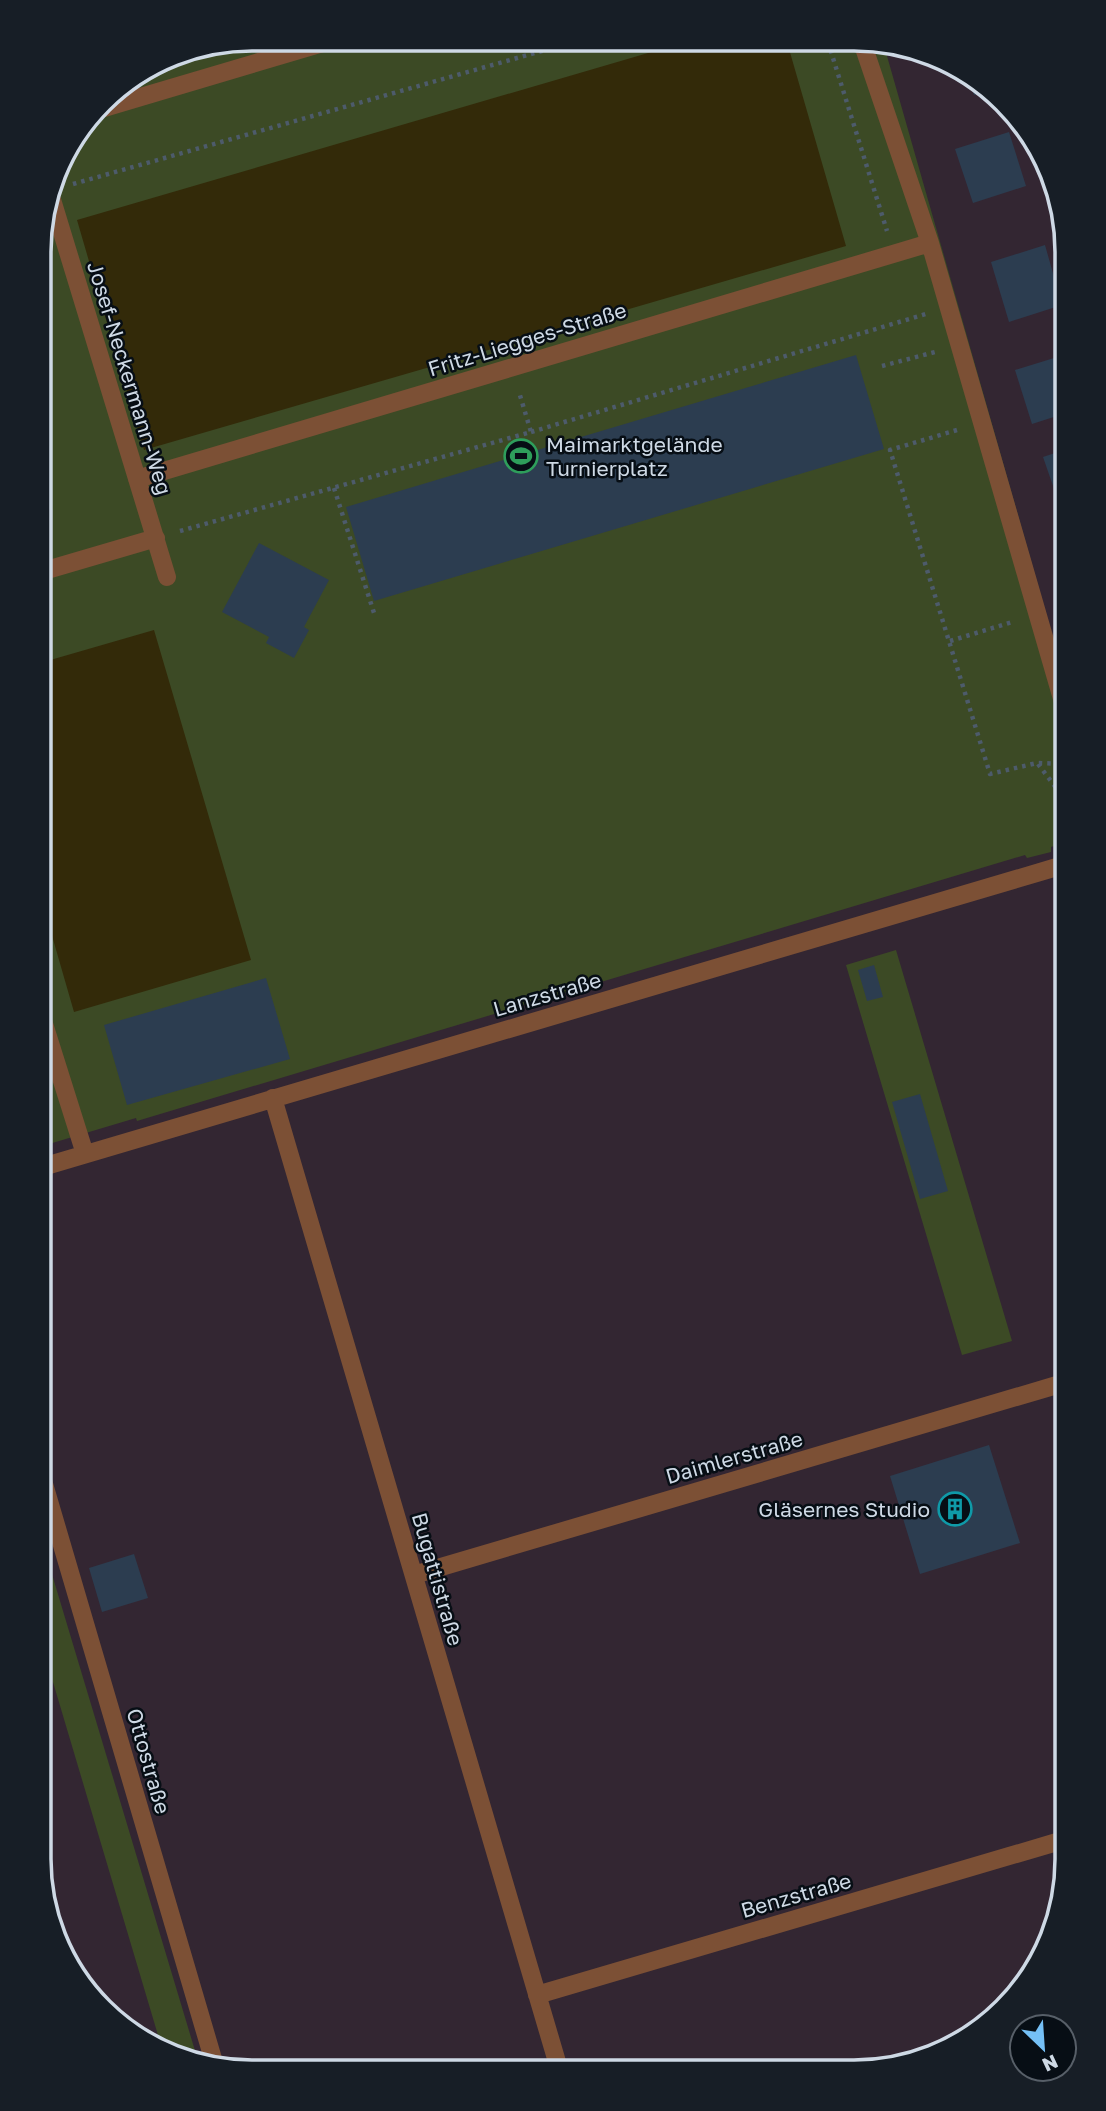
<svg xmlns="http://www.w3.org/2000/svg" width="1106" height="2111" font-family="'Golos Text',sans-serif">
<style>
.commercial{fill:#332632}
.green{fill:#3c4a25}
.sand{fill:#332a09}
.building{fill:#2c3d50}
.lines{fill:none;stroke-linecap:round;stroke-linejoin:round}
.path{stroke:#4d5b6b;stroke-width:4.5;stroke-dasharray:3.5 5;stroke-linecap:butt}
.lane{stroke:#7c5035;stroke-width:18}
.labels{text-anchor:middle;dominant-baseline:central;stroke-width:5;stroke-linejoin:round;paint-order:stroke}
.street-label{font-size:21px;fill:#ced9e5;stroke:#070e15}
.poi-label{font-size:21px;fill:#ced9e5;stroke:#070e15;text-anchor:start}
.rim{fill:none;stroke:#ced9e5;stroke-width:3.5}
</style>
<rect width="100%" height="100%" fill="#152536"/>
<path class="commercial" d="M252,39L896,43L995,91L1056,184L1067,252V1874L1051,1941L1023,1989L973,2036L922,2061L854,2072L223,2071L170,2056L111,2020L50,1927L39,1859L40,224L61,157L111,92L170,55Z"/>
<path class="green" d="M252,39L883,42L1067,687V842L1051,847V852L1027,858L1025,855L137,1121L136,1118L39,1147L40,224L61,157L111,92L170,55Z
M896,950L1012,1341L962,1355L846,965Z
M39,1531L199,2064L163,2052L39,1635Z"/>
<path class="sand" d="M689,41L787,42L846,246L144,450L77,220Z
M154,630L251,960L74,1012L40,894V663Z"/>
<path class="building" d="M969,79L992,90L974,95Z
M1009,132L1026,186L973,203L955,149Z
M1045,245L1062,305L1009,322L991,262Z
M1067,354V425L1063,426L1060,415L1032,424L1015,370Z
M856,355L884,449L374,601L346,507Z
M1067,449V507L1061,509L1043,457Z
M259,543L329,580L304,627L309,630L294,658L266,643L269,637L222,612Z
M874,965L883,997L867,1001L858,970Z
M266,978L290,1059L127,1105L104,1025Z
M920,1094L948,1191L920,1199L892,1102Z
M989,1445L1020,1543L920,1574L890,1476Z
M134,1554L148,1598L102,1612L89,1568Z"/>
<g class="lines">
<path class="path" d="M828,42L887,231
M73,184L577,41
M882,366L935,352
M957,430L890,450L990,774L1037,763L1067,764
M531,432L926,314
M334,488L374,613
M180,531L531,432L519,392
M950,641L1012,622
M1038,764L1067,802"/>
<path class="lane" d="M862,42L930,243L1067,716
M97,110L336,39
M50,193L167,577
M137,479L930,243
M40,572L156,538
M39,1008L85,1154
M273,1098L560,2072
M39,1168L1067,864
M39,1467L216,2069
M414,1575L1067,1382
M537,1995L1067,1839"/>
</g>
<defs>
<symbol id="stadium-ring" viewBox="-11 -11 22 22"><circle r="9.5" fill="#070e15" stroke="#2e9e5b" stroke-width="1.5"/><path d="M0-5a6.5 5 0 1 0 0 10a6.5 5 0 1 0 0-10ZM-3.5-1.8h7v3.6h-7Z" fill="#2e9e5b"/></symbol>
<symbol id="building-ring" viewBox="-11 -11 22 22"><circle r="9.5" fill="#070e15" stroke="#0f9aa8" stroke-width="1.5"/><path d="M-4-6H4V6H1V3H-1V6H-4ZM-2.5-4.3h1.7v1.8h-1.7ZM.8-4.3h1.7v1.8H.8ZM-2.5-1h1.7V.8h-1.7ZM.8-1h1.7V.8H.8Z" fill="#0f9aa8"/></symbol>
</defs>
<g fill-rule="evenodd">
<use href="#stadium-ring" x="502" y="437" width="38" height="38"/>
<use href="#building-ring" x="936" y="1490" width="38" height="38"/>
</g>
<g class="labels">
<g class="street-label">
<text transform="translate(527 339) rotate(-17)">Fritz-Liegges-Straße</text>
<text transform="translate(130 378) rotate(73)">Josef-Neckermann-Weg</text>
<text transform="translate(547 994) rotate(-16)">Lanzstraße</text>
<text transform="translate(734 1457) rotate(-16)">Daimlerstraße</text>
<text transform="translate(438 1579) rotate(74)">Bugattistraße</text>
<text transform="translate(149 1761) rotate(74)">Ottostraße</text>
<text transform="translate(796 1895) rotate(-16)">Benzstraße</text>
</g>
<g class="poi-label">
<text x="546" y="444">Maimarktgelände<tspan x="546" dy="24">Turnierplatz</tspan></text>
<text x="930" y="1509" text-anchor="end">Gläsernes Studio</text>
</g>
</g>
<path d="M0 0H1106V2111H0ZM252 51H854A201 201 0 0 1 1055 252V1859A201 201 0 0 1 854 2060H252A201 201 0 0 1 51 1859V252A201 201 0 0 1 252 51Z" fill="#171e26" fill-rule="evenodd"/>
<path class="rim" d="M252 51H854A201 201 0 0 1 1055 252V1859A201 201 0 0 1 854 2060H252A201 201 0 0 1 51 1859V252A201 201 0 0 1 252 51Z"/>
<g transform="translate(1043 2048) rotate(155)"><circle r="33" fill="#070e15" stroke="#575f68" stroke-width="2"/>
<path d="M0-5L12 26L0 18L-12 26Z" fill="#75c0f6"/>
<text y="-10" font-size="19" font-weight="bold" text-anchor="middle" fill="#ced9e5">N</text>
</g>
</svg>
